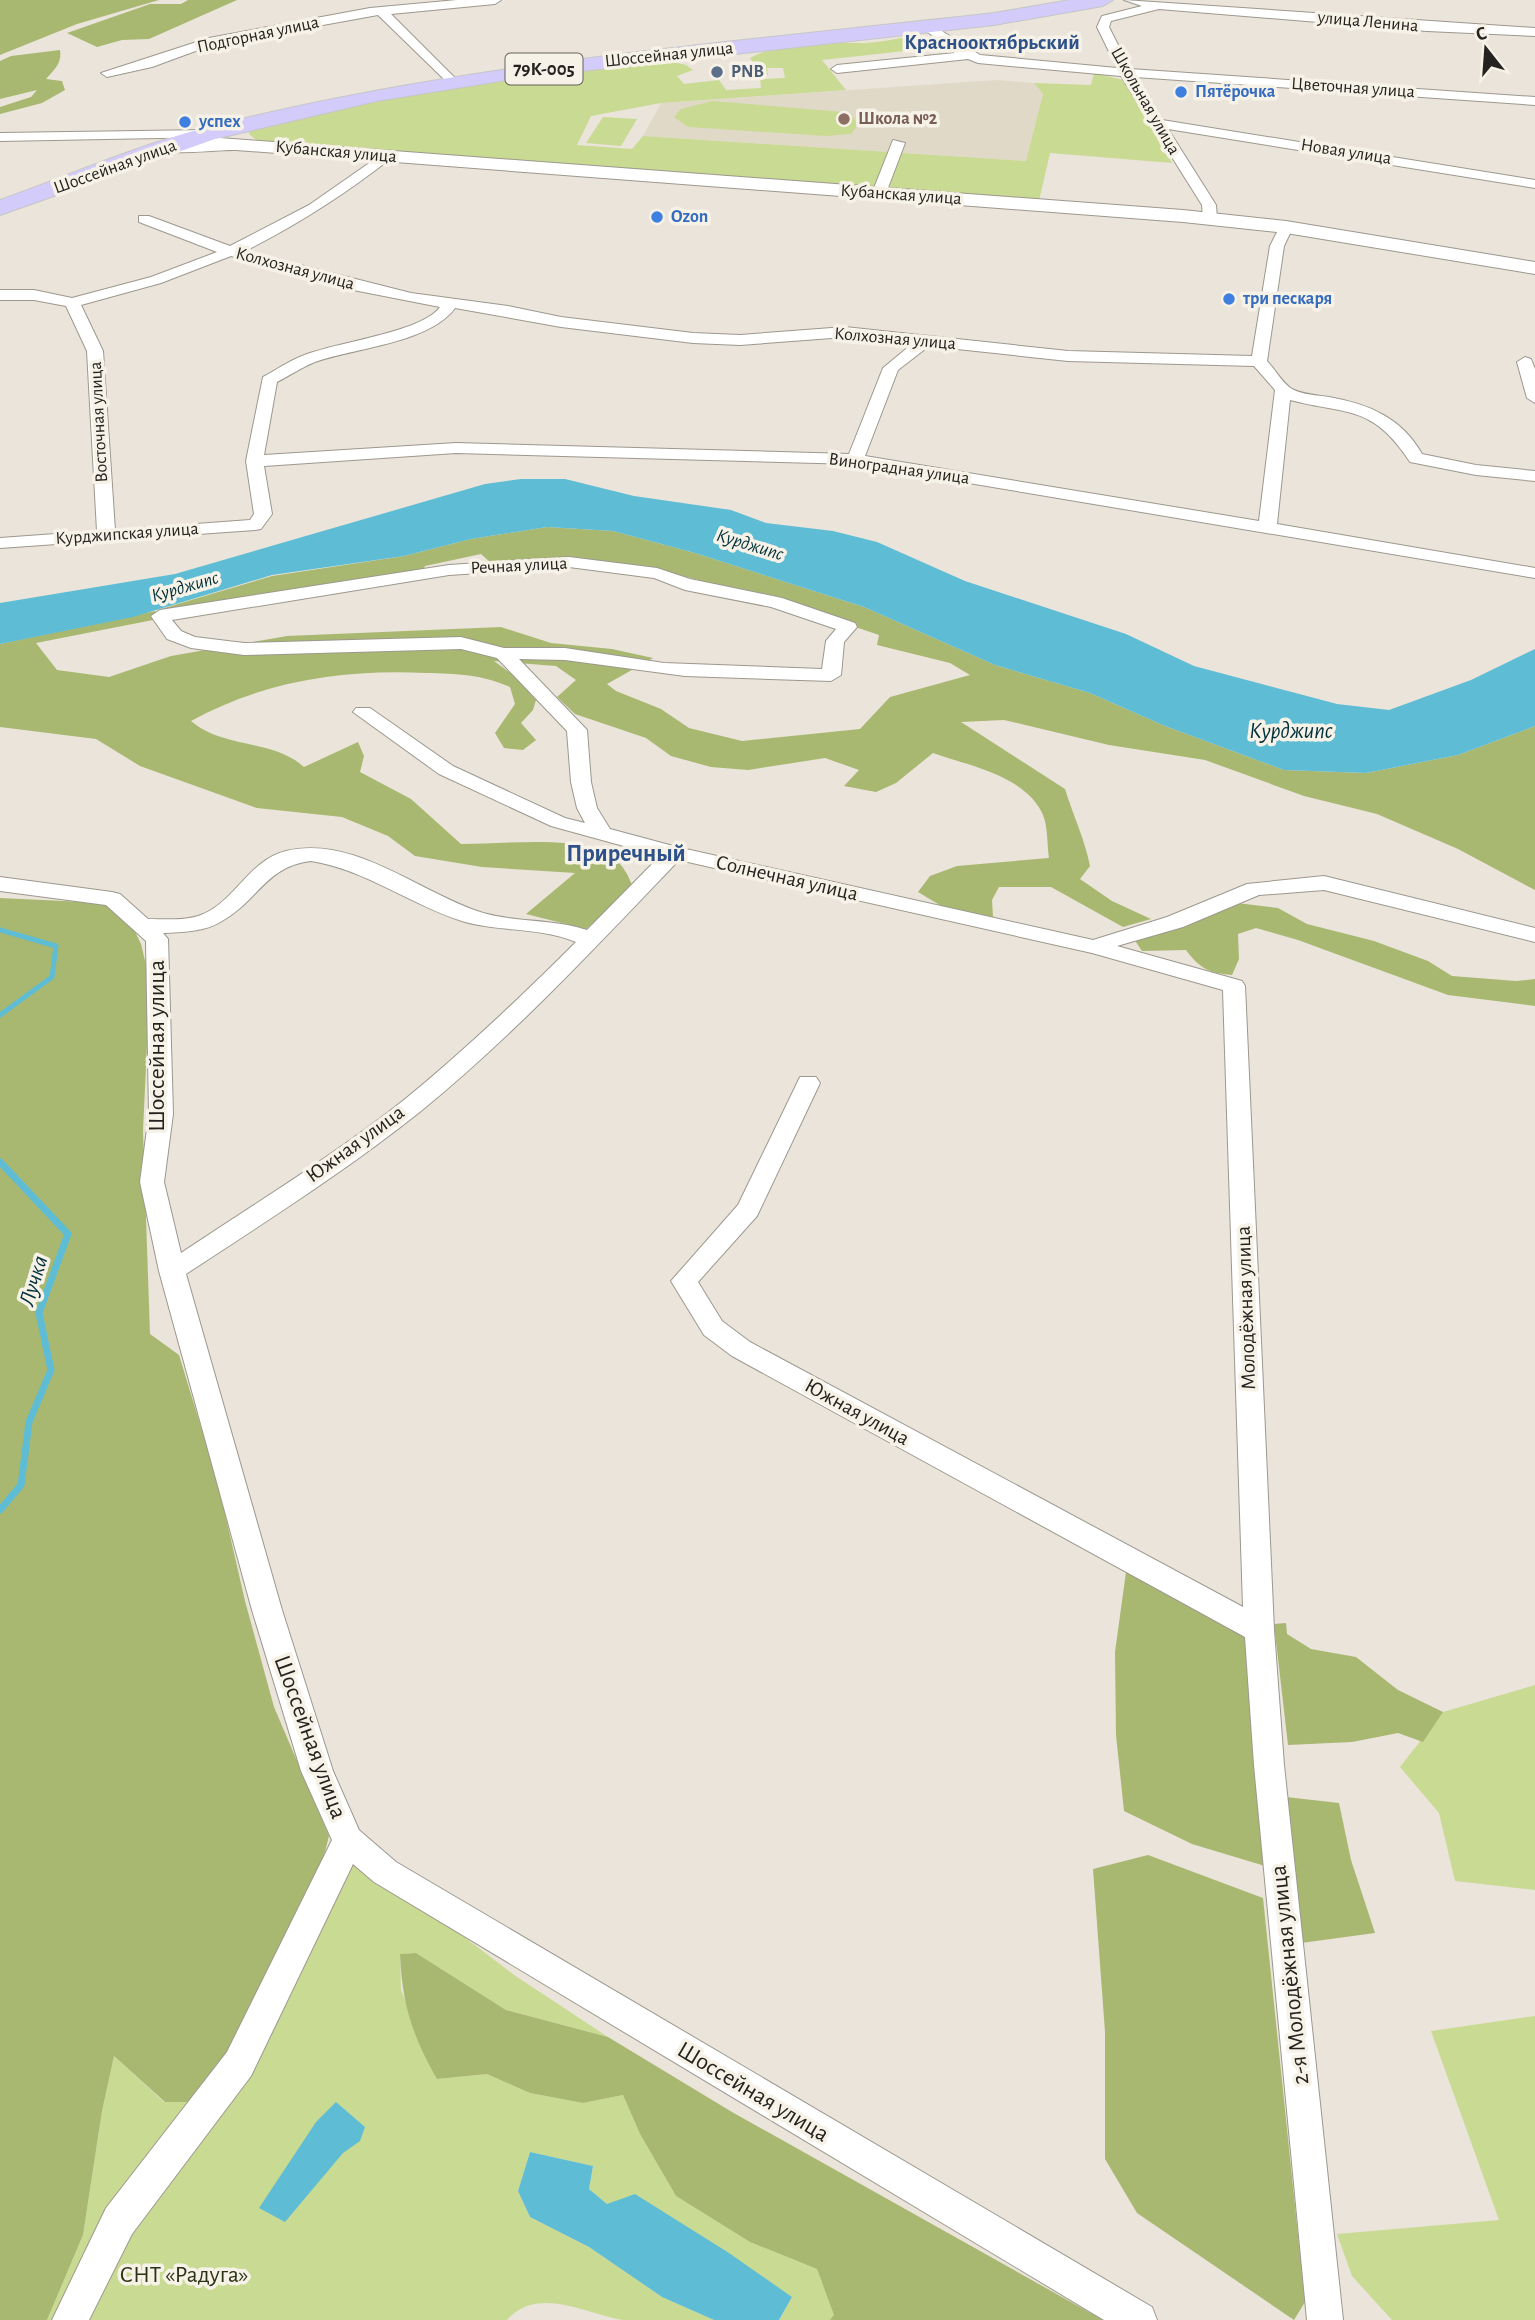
<svg xmlns="http://www.w3.org/2000/svg" width="1535" height="2320" font-family="'Alegreya Sans',sans-serif">
<style>
.built{fill:#e1d9c8}
.green{fill:#c9da92}
.forest{fill:#a8b871}
.water{fill:#5ebdd5}
.lines{fill:none;stroke-linecap:round;stroke-linejoin:round}
.stream-far1{stroke:#5ebdd5;stroke-width:5}
.stream{stroke:#5ebdd5;stroke-width:7}
.minor-casing{stroke:#9d988e;stroke-width:2}
.secondary-casing{stroke:#9d988e;stroke-width:2}
.primary-casing{stroke:#c6c6c5;stroke-width:2}
.minor{fill:#fff;fill-rule:evenodd}
.secondary{fill:#fff;fill-rule:evenodd}
.primary{fill:#d3cbf9;fill-rule:evenodd}
.service-dot{fill:#5c6f8a;stroke:#f7f2e7;stroke-width:2.5}
.shop-dot{fill:#3f7fe0;stroke:#f7f2e7;stroke-width:2.5}
.education-dot{fill:#8d6e63;stroke:#f7f2e7;stroke-width:2.5}
.labels{text-anchor:middle;dominant-baseline:central;stroke-width:7;stroke-linejoin:round;paint-order:stroke}
.far-street-label{font-size:18px;fill:#25231f;stroke:#f7f2e7}
.far-service-label{font-size:18px;font-weight:bold;fill:#4e5e75;stroke:#f7f2e7;text-anchor:start}
.far-shop-label{font-size:18px;font-weight:bold;fill:#366cbe;stroke:#f7f2e7;text-anchor:start}
.far-education-label{font-size:18px;font-weight:bold;fill:#785e54;stroke:#f7f2e7;text-anchor:start}
.shield{fill:#f7f2e7;stroke:#64615b;stroke-width:2}
.shield-label{font-size:19px;font-weight:bold;fill:#25231f}
.far-water-label{font-size:19px;font-style:italic;fill:#00303a;stroke:#f7f2e7}
.far-quarter-label{font-size:21px;font-weight:bold;fill:#2d5188;stroke:#f7f2e7}
.street-label{font-size:21px;fill:#25231f;stroke:#f7f2e7}
.water-label{font-size:23px;font-style:italic;fill:#00303a;stroke:#f7f2e7}
.quarter-label{font-size:24px;font-weight:bold;fill:#2d5188;stroke:#f7f2e7}
.near-street-label{font-size:24px;fill:#25231f;stroke:#f7f2e7}
.near-park-label{font-size:24px;fill:#2c3314;stroke:#f7f2e7}
</style>
<rect width="100%" height="100%" fill="#eae4da"/>
<path class="built" d="M997,80L1034,83L1043,94L1026,161L643,136L661,103Z"/>
<path class="green" d="M912,37L931,39L942,47L822,60L846,90L661,103L591,116L577,145L632,149L643,136L1026,161L1043,94L1034,83L1091,85L1094,73L1127,81L1172,163L1050,153L1039,201L260,143L249,134L250,131C383,88 525,76 664,60L686,65L693,70L677,76L684,84L719,80L726,90L761,88L760,79L785,78L783,68H767L768,75H760L750,58C787,39 823,43 863,43C880,43 896,38 912,37Z
M712,101L843,112L853,117L858,125L851,134L826,136L688,127L674,117L681,109Z
M603,117L637,119L621,146L586,143Z
M1535,1685V1890L1455,1881L1439,1813L1400,1767L1443,1712Z
M357,1856L517,1977L608,2037L506,2010L416,1953L400,1954L401,1990L437,2079L487,2074L530,2093L583,2103L623,2095L640,2134L676,2196L750,2242L817,2269L835,2316L830,2320H779L792,2297L607,2204L589,2189L593,2166L530,2152L518,2191L530,2217L589,2247L662,2297L714,2320C685,2320 652,2320 623,2320C586,2314 537,2285 507,2320H81Z
M1535,2016V2320H1392L1352,2276L1337,2234L1499,2220L1431,2031Z
M114,2056L164,2102H193L54,2320H47L83,2235L102,2111Z"/>
<path class="forest" d="M0,0H159L77,24L0,55Z
M188,0H237L149,39L122,40L97,47L67,33L150,4H181Z
M60,50C62,63 55,69 46,79L62,81L65,90L42,103L0,114V107L31,97L37,90L0,99V61L11,56Z
M547,527L613,531L695,553L864,607L995,665L1090,693L1165,726L1284,770L1366,773L1458,755L1535,726V890L1458,849L1377,814L1304,796L1205,760L1109,745L1004,720L961,722L1065,789C1073,815 1085,840 1090,866L1080,879L1112,901L1151,919L1123,927L1051,887H999L992,900L993,917L943,907L918,892L930,876L957,866L1049,858C1047,845 1048,827 1043,815C1026,776 970,766 933,753L896,783L876,792L844,786L859,770L825,758L748,770L711,767L671,756L646,738L575,714L557,697L576,680L556,666L494,661L513,675L536,700L533,710L521,723L536,740L523,750L504,748L495,733L515,704L510,687C480,674 458,674 426,673C344,669 263,681 191,721C224,749 273,739 304,767L358,742L364,756L360,772L411,799L461,844C502,844 559,837 598,849C616,854 628,872 633,888L586,929L526,914L575,873L482,867L415,856L388,836L342,817L257,808L140,766L96,739L0,727V644L155,611L158,619L36,643L57,670L109,677L171,656L287,636L501,627L551,643L612,649L653,658L607,684L616,691L661,709L689,728L742,741L860,729L890,697L970,675L950,663L877,645L879,635L779,601L660,570L491,563L481,554L425,566L423,571L162,615L161,609L272,576L404,556L471,539Z
M0,898L106,903L127,915L141,944L150,981L143,1131L150,1334L179,1355L218,1483L245,1601L274,1707L329,1836L317,1883L266,1994L193,2102H165L114,2056L102,2111L83,2235L47,2320H0Z
M1237,903L1278,908L1307,924L1374,941L1428,961L1452,976L1516,981L1535,979V1006L1448,995L1298,940L1256,928L1238,934L1239,959L1232,975C1210,973 1200,969 1186,950L1142,951L1134,939Z
M1126,1572L1248,1635L1265,1866L1192,1844L1124,1811L1116,1735L1115,1652Z
M1286,1623L1287,1634L1311,1649L1356,1657L1398,1690L1443,1712L1423,1742L1398,1733L1352,1742L1288,1745L1274,1624Z
M1286,1797L1339,1803L1351,1860L1375,1933L1301,1943Z
M1148,1855L1263,1898L1305,2302L1294,2320L1137,2213L1105,2159V2032L1093,1869Z
M416,1953L506,2010L608,2037L732,2112L1103,2320H830L834,2315L817,2269L750,2242L676,2196L640,2134L623,2095L583,2103L530,2093L487,2074L437,2079C412,2035 402,2004 400,1954Z"/>
<path class="water" d="M521,479H565L634,496L731,510L766,523L833,531L877,542L965,581L1126,634L1194,666L1337,704L1389,710L1471,680L1535,649V726L1458,755L1366,773L1284,770L1165,726L1090,693L995,665L864,607L695,553L613,531L547,527L471,539L404,556L272,575L133,617L0,644V603L175,574L485,484Z
M336,2102L365,2127L360,2141L343,2153L285,2222L259,2208L316,2122Z
M530,2152L593,2166L589,2189L607,2204L635,2194L729,2253L792,2297L779,2320H714L662,2297L589,2247L530,2217L518,2191Z"/>
<g class="lines">
<path class="stream-far1" d="M0,930L56,946L52,977L0,1015"/>
<path class="stream" d="M0,1162L68,1234L39,1313L51,1370L29,1422L21,1485L0,1510"/>
<defs>
<path id="minor" d="M457,0H501L495,4L391,14L455,78L456,81L450,85L378,15L212,45L152,67L107,77L101,73L209,38L370,8Z
M1124,0L1535,28V36L1427,31L1159,9L1111,21L1109,27L1130,69L1535,97V105L1135,77L1162,120L1535,180V188L1168,129L1216,205L1217,219L1210,223L1203,219L1202,205L1121,76L978,63L968,59L837,73L831,69L837,65L955,53L925,30V24L929,23L980,55L1117,68L1097,27L1102,16L1142,6Z
M208,130L213,131V137L0,141V133Z
M893,140L905,143L886,193L874,196L872,193Z
M385,152L390,153V159C344,195 297,225 245,251L411,293L508,306L561,317L693,333L740,335L845,327L1068,351L1252,356L1270,246L1281,224H1291L1293,227L1284,246L1267,361C1275,369 1282,383 1292,389C1303,395 1317,395 1329,397C1369,404 1402,418 1422,454L1476,465L1535,471V481L1476,475L1410,462C1373,405 1349,415 1290,400L1277,524L1535,568V578L855,464L456,453L264,466L272,514L261,529L255,530L0,548V538L97,531L87,351L66,306L34,300H0V290H34L72,298L151,277L217,252L139,222V216H149L230,246L309,205ZM231,256L343,288L440,307C421,333 335,342 302,356C289,361 276,370 263,377L246,461L254,514L250,520L115,530L103,351L81,305L161,283ZM455,308L561,327L693,343L740,345L845,337L912,344L883,368L849,454L456,443L264,455L277,382C289,376 302,367 315,362C354,348 430,343 455,308ZM929,346L1068,361L1254,366L1275,390L1259,521L865,456L898,370Z
M1525,357L1531,359L1535,369V403L1527,398L1517,362Z
M569,557L657,568L690,579L782,598L855,623L857,627L844,642L841,675L831,681L685,676L565,660L519,659L587,730L591,782L597,808L610,829L677,847L1093,940L1167,917L1247,884L1324,876L1535,928V942L1324,890L1259,895L1183,927L1117,946L1242,981L1245,986L1274,1630L1284,1765L1343,2320H1307L1254,1765L1245,1637L732,1356L704,1335L671,1281L738,1205L800,1077H816L820,1083L757,1216L698,1282L722,1321L750,1342L1243,1607L1223,990L1092,953L679,860C596,947 514,1035 421,1111C346,1171 265,1222 186,1274L282,1610L333,1771L359,1830L396,1862L1152,2307L1157,2320H1104L374,1882L353,1864L251,2076L132,2234L89,2320H52L106,2208L227,2052L332,1840L301,1771L252,1610L159,1271L140,1182L149,1114L146,941L106,905L0,891V877L112,892L120,894L148,919C165,919 185,921 201,915C235,902 249,860 286,851C353,835 416,890 477,911C512,923 551,918 587,930L660,856L551,826L439,774L353,712L356,708H370L453,766L565,818L585,823L577,808L571,782L567,731L497,658L461,649L244,655L191,648L167,639L151,616L160,610L449,565ZM569,567L654,578L685,590L771,607L836,629L826,641L822,669L664,663L565,648H504L461,637L244,643L195,637L181,631L172,620L449,575ZM311,861C367,870 412,906 465,922C501,932 541,927 576,942C521,997 464,1051 404,1100C333,1156 256,1203 181,1253L164,1182L173,1114L168,939L163,933C183,932 205,932 222,921C258,901 266,866 311,861Z"/>
<path id="secondary" d="M207,137L1183,210L1286,221L1535,262V274L1286,233L1183,222L236,150C220,149 161,157 154,148L164,142Z"/>
<path id="primary" d="M1070,0H1113L1103,6L994,25L519,78L377,101L215,139L0,215V200C65,177 138,145 205,128C463,62 729,43 994,13Z"/>
</defs>
<use href="#minor" class="minor-casing"/>
<use href="#secondary" class="secondary-casing"/>
<use href="#primary" class="primary-casing"/>
<use href="#minor" class="minor"/>
<use href="#secondary" class="secondary"/>
<use href="#primary" class="primary"/>
</g>
<circle class="service-dot" cx="717" cy="72" r="7"/>
<g class="shop-dot">
<circle cx="1181" cy="92" r="7"/>
<circle cx="185" cy="122" r="7"/>
<circle cx="657" cy="217" r="7"/>
<circle cx="1229" cy="299" r="7"/>
</g>
<circle class="education-dot" cx="844" cy="119" r="7"/>
<g class="labels">
<g class="far-street-label">
<text transform="translate(1368 22) rotate(5)">улица Ленина</text>
<text transform="translate(258 35) rotate(-12)">Подгорная улица</text>
<text transform="translate(669 55) rotate(-6)">Шоссейная улица</text>
<text transform="translate(1353 88) rotate(4)">Цветочная улица</text>
<text transform="translate(1145 101) rotate(60)">Школьная улица</text>
<text transform="translate(336 152) rotate(5)">Кубанская улица</text>
<text transform="translate(1346 152) rotate(9)">Новая улица</text>
<text transform="translate(115 167) rotate(-20)">Шоссейная улица</text>
<text transform="translate(901 195) rotate(4)">Кубанская улица</text>
<text transform="translate(295 269) rotate(15)">Колхозная улица</text>
<text transform="translate(895 339) rotate(5)">Колхозная улица</text>
<text transform="translate(99 422) rotate(-93)">Восточная улица</text>
<text transform="translate(899 469) rotate(8)">Виноградная улица</text>
<text transform="translate(127 534) rotate(-4)">Курджипская улица</text>
<text transform="translate(519 566) rotate(-3)">Речная улица</text>
</g>
<g class="far-service-label">
<text x="731" y="72">PNB</text>
</g>
<g class="far-shop-label">
<text x="1195" y="92">Пятёрочка</text>
<text x="199" y="122">успех</text>
<text x="671" y="217">Ozon</text>
<text x="1243" y="299">три пескаря</text>
</g>
<g class="far-education-label">
<text x="858" y="119">Школа №2</text>
</g>
<rect class="shield" x="505.5" y="53.5" width="77" height="31" rx="5"/>
<g class="shield-label">
<text x="544" y="69">79К-005</text>
</g>
<g class="far-water-label">
<text transform="translate(750 545) rotate(17)">Курджипс</text>
<text transform="translate(185 587) rotate(-16)">Курджипс</text>
</g>
<g class="far-quarter-label">
<text x="992" y="42">Краснооктябрьский</text>
</g>
<g class="street-label">
<text transform="translate(787 878) rotate(13)">Солнечная улица</text>
<text transform="translate(355 1144) rotate(-36)">Южная улица</text>
<text transform="translate(1246 1308) rotate(-92)">Молодёжная улица</text>
<text transform="translate(857 1412) rotate(29)">Южная улица</text>
</g>
<g class="water-label">
<text x="1291" y="731">Курджипс</text>
<text transform="translate(34 1281) rotate(-73)">Лучка</text>
</g>
<g class="quarter-label">
<text x="626" y="854">Приречный</text>
</g>
<g class="near-street-label">
<text transform="translate(157 1046) rotate(-90)">Шоссейная улица</text>
<text transform="translate(310 1737) rotate(70)">Шоссейная улица</text>
<text transform="translate(1290 1975) rotate(-96)">2-я Молодёжная улица</text>
<text transform="translate(753 2092) rotate(31)">Шоссейная улица</text>
</g>
<g class="near-park-label">
<text x="184" y="2275">СНТ «Радуга»</text>
</g>
</g>
<g transform="translate(1486 49) rotate(343)" stroke="#f7f2e7" stroke-width="5" paint-order="stroke">
<path d="M0-5L12 26L0 18L-12 26Z" fill="#25231f"/>
<text y="-10" font-size="19" font-weight="bold" text-anchor="middle" fill="#25231f">С</text>
</g>
</svg>
